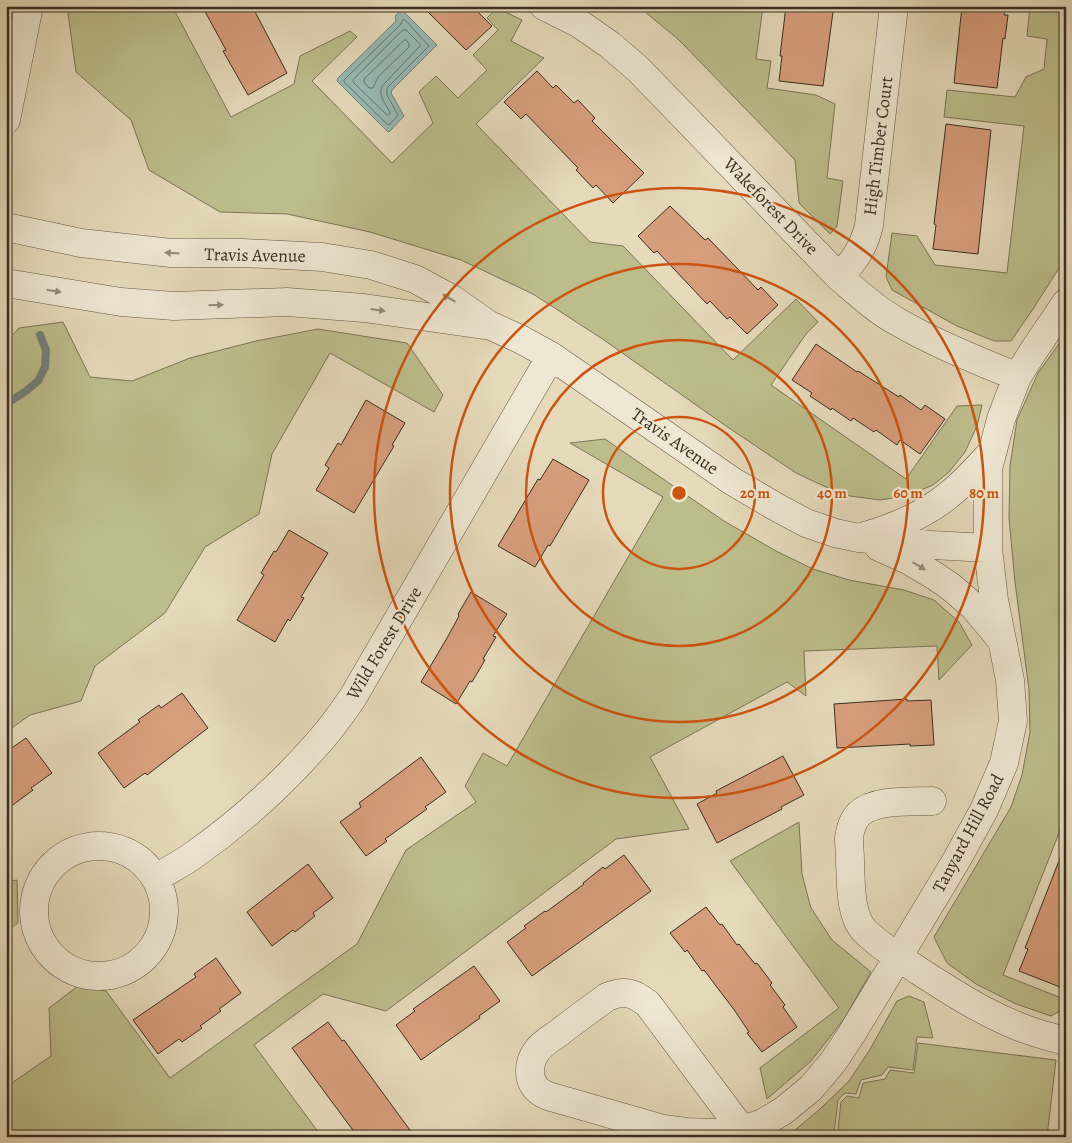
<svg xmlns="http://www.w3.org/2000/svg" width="1072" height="1143" font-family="Alegreya,serif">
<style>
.green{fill:#bcbd8b;stroke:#7b7656}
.water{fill:#96bab5;stroke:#71827a}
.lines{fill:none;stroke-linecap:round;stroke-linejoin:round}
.shore{stroke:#68746b;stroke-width:1}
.stream{stroke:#71827a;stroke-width:8}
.building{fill:#d79e7c;stroke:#3a2e21}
.minor-casing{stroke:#655947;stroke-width:29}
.minor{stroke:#eee7d2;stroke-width:28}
.oneway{fill:#948a7a}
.ring{fill:none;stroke:#ce530f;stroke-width:2.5}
.labels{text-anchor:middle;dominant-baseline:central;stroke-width:4.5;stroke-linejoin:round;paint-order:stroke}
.street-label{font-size:18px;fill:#3a2e21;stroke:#eee7d2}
.centre{fill:#ce530f;stroke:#eee7d2;stroke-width:2.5}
.ring-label{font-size:15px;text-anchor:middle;font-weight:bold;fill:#ce530f;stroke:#eee7d2;stroke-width:4.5;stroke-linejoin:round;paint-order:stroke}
</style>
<rect width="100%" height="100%" fill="#e5daba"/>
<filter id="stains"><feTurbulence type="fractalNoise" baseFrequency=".004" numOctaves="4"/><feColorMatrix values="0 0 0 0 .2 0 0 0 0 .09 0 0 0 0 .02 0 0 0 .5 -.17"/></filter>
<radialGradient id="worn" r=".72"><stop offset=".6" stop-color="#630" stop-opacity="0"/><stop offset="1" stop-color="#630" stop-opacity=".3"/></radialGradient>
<path class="green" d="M67,6H172L231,117L294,84L300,56L350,31L357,37L312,81L392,163L433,123L419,92L436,76L458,98L487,70L473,55L498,30L487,18L497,8L522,20L511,41L544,58L476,124L590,242L623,246L733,360L796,299L818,322L806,334L771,385L906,479L957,406L982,405L977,426L965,452L949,472L933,485L907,496L880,500L843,495L796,473L726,426L601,338L533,294L461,260L370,232L287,214L220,212L149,170L131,120L76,72Z
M638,6H763L756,59L771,61L767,88L816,95L835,104L827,178L843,181L837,226L830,234L799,203L795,160L679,40Z
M1030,6H1066V257L1033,309L1011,341H994L957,326L892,290L886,277L892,233L917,236L935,265L1007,273L1024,126L944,117L947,90L1015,97L1026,77L1044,69L1047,39L1027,36Z
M63,322L90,377L132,381L190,358L256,341L318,329L407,343L443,395L434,412L330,353L272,454L259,514L205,547L165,613L95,666L81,701L30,715L6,732V342L19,328Z
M1066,334V808L1059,833L1003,975L1064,999L1060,1011L1051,1016L1016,1004L976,984L947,963L934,937L1011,807L1022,775L1030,732L1029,690L1015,582L1009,518L1010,466L1017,420L1038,373Z
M605,439L724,521L776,551L813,569L849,580L904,590L934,600L959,622L972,645L939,680L937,646L804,651L806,696L787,682L650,757L689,829L616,839L386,1011L323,994L254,1045L322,1137H6V1087L51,1056L49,1008L78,986L106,991L170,1078L357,944L406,850L476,802L465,786L483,753L507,766L663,497L570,443Z
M799,822L802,874L811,908L832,940L871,972L844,1019L811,1061L767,1099L760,1068L839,1008L730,861Z
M17,880L18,923L6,931V882Z
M909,996L924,1002L933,1038L917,1037L913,1070L888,1067L882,1075L861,1080L856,1094L845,1093L838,1100L834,1133L826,1137H788V1136L820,1109L849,1081L869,1051L897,1001Z
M918,1043L1056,1060L1047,1137H837L841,1102L847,1096L859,1098L863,1083L885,1079L890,1070L914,1073Z
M1066,1100V1137H1060Z"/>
<path class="water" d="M402,10L437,45L392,90L391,93L404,116L390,131L388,132L337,81L338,78L396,21L395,16Z"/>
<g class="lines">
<path class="shore" d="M403,20H405L429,46L387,88V95L398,115L390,124L388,125L344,82V80L400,25Z
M403,30H406L420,44V46L382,86C378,96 385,103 390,112L389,115H387L353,82V80Z
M406,40L409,44V47L378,77L373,88H369L364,82V79L403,41Z"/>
<path class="stream" d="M6,404L26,391L38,381L45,367L46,350L40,335"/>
</g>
<path class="building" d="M202,6H252L287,73L248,95L223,51L226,50Z
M422,6H472L492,26L466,50Z
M786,6H830L829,11L833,12L823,86L779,81L782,56H780Z
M962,6H1005L1004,15H1008L1005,39L1003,38L997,88L954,83Z
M537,71L553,88L556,85L574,103L578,100L595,118L592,121L644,173L613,203L596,185L593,188L576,170L578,168L526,114L521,119L504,102Z
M946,124L991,130L978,254L933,249L936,225L934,224Z
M670,206L705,240L708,238L758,290L761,287L778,305L747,334L730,317L727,319L710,301L707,304L657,251L654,253L638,236Z
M816,344L857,372L858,371L899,397L900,395L921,410L925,405L945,419L920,454L900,440L897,445L876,430L874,432L853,418L851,421L832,408L831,410L810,396L812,393L792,380Z
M366,400L405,423L392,445L394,446L354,513L316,490L329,468L325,465L338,443L341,445Z
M553,459L589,480L550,546L548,545L535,567L498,546L538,479L540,480Z
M289,530L328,553L301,597L304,598L290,621L288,619L275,642L237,620L264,575L261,573L274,551L276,552Z
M471,592L507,614L493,636L496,637L483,659L485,660L472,682L470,681L456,704L421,682L447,638L459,616L458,614Z
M182,693L208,728L147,775L145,773L124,788L98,753L140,722L138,720L159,705L161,708Z
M907,699V701L931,700L934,745L910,746V744L837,748L834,704Z
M26,738L52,773L31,788L33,790L6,810V752Z
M783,756L804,795L781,807L782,809L717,843L697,804L717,793L716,791Z
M421,757L446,792L425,807L427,809L385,839L387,841L366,856L340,822L361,807L359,803Z
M1064,848H1066V973L1060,987L1019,971L1028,949L1025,948Z
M624,855L651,891L532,976L507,942L526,928L524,926L545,911L546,912L584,884L583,883L603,867L605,869Z
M308,864L333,898L313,913L315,916L295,932L293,930L272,946L247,912Z
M706,907L720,925L722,924L737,945L739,944L755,964L757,963L772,983L770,985L785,1005L783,1007L797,1027L762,1052L747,1033L749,1032L735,1011L704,970L702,971L687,950L685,952L670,933Z
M216,958L241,993L219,1009L221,1011L200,1026L202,1028L182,1042L179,1039L158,1054L133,1020L196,977L194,974Z
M474,966L500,1001L479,1016L480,1018L421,1060L396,1025L415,1011L413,1009Z
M328,1022L342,1041L344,1040L415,1137H358L292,1048Z"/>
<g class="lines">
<defs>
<path id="minor" d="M544,6L580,24L610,45L638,69L839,277C858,293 876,310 898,322C936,344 977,360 1017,377
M6,120L29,6
M6,227L81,243L171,253H243L322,257L371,265L415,279L452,299L489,325L520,339L551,356L732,481L778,508L806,523L835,533L859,538L932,545L988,548
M839,277C855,260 864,247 869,225L894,6
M6,283L121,302L174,306L287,302L364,308L484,325
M865,536C894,528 928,513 951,493C966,481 979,466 992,452
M879,547L908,560L935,576L951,587L974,607L999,637
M932,801C911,802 875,799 859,814C853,820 850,830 849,838C849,845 850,853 850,861C851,880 850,903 858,921C860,925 863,930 867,933C882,948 902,959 919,971C950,991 981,1011 1015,1025C1031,1032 1049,1037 1066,1041
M34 911a65 65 0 1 1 130 0a65 65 0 1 1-130 0Z
M156,878C169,870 183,863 195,854C239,823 283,783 318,743C331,729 342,713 353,697L551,356
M742,1130L648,1004C633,992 624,990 607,997C591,1009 575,1020 560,1032C552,1038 542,1043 536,1052C529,1062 527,1078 536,1088C539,1092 544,1094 548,1096L663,1129L687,1132L713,1133L742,1130L763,1123L783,1111L811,1088L833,1062L851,1035L956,861L984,810L1004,763L1013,721L1010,680L994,600L988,548V469L1001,419L1017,377L1034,350L1066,303"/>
</defs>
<use href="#minor" class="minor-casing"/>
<use href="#minor" class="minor"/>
</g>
<defs><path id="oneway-solid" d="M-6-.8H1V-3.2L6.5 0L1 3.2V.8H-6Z" transform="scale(1.25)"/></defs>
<g class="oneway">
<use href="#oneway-solid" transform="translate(172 253) rotate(-177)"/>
<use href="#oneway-solid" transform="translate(54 291) rotate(9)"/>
<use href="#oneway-solid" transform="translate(449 298) rotate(-149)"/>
<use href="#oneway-solid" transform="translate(216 305) rotate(-2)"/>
<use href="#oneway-solid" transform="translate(378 310) rotate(8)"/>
<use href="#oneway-solid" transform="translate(919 566) rotate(31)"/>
</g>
<g class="ring">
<circle cx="679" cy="493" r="76"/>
<circle cx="679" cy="493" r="153"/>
<circle cx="679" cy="493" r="229"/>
<circle cx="679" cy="493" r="305"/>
</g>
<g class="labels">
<g class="street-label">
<text transform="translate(878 146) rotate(-83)">High Timber Court</text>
<text transform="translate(771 206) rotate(46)">Wakeforest Drive</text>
<text transform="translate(255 255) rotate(1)">Travis Avenue</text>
<text transform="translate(675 441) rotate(35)">Travis Avenue</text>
<text transform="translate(384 643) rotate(-59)">Wild Forest Drive</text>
<text transform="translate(968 833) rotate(-62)">Tanyard Hill Road</text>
</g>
</g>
<circle cx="679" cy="493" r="8" class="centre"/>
<g class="ring-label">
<text x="755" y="498">20 m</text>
<text x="832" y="498">40 m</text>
<text x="908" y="498">60 m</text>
<text x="984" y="498">80 m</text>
</g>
<rect width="1072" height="1143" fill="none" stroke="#e5daba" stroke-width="25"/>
<rect x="8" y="8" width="1057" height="1128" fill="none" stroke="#3a2e21" stroke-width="2.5"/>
<rect x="12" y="12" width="1047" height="1118" fill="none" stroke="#3a2e21"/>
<rect width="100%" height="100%" filter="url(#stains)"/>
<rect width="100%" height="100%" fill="url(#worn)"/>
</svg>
